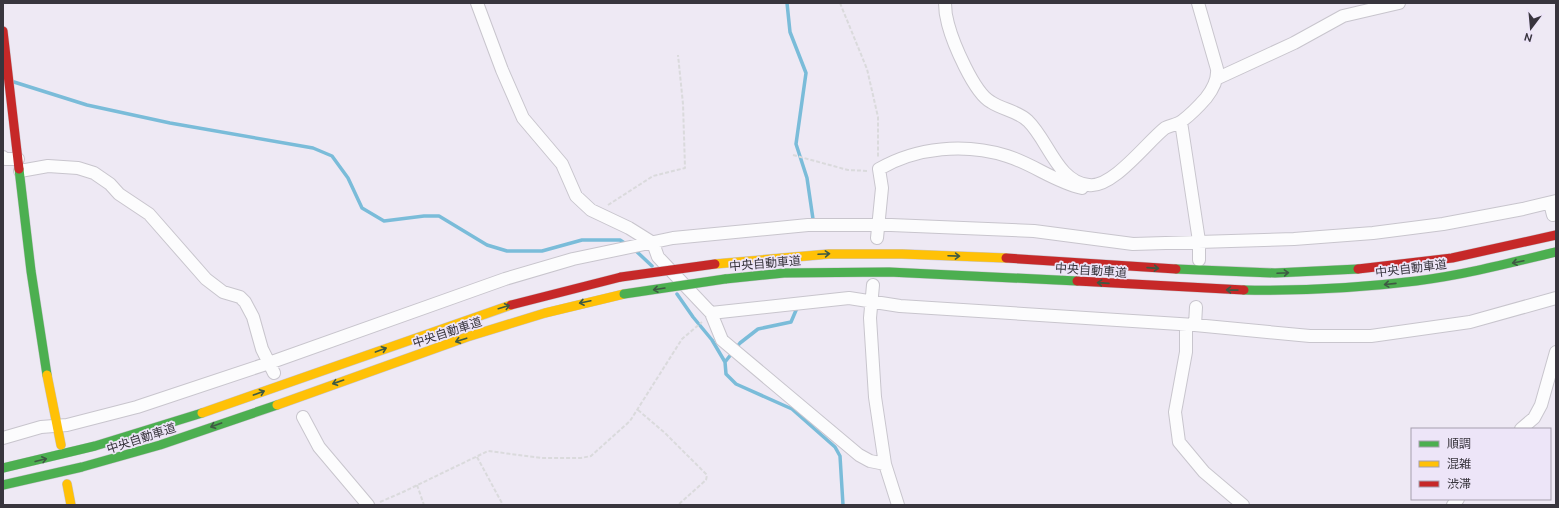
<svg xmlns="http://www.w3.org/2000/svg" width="1559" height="508" font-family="Ubuntu,'Noto Sans JP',sans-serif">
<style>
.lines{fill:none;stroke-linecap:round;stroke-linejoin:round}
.stream{stroke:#7abcd9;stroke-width:3.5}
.street-casing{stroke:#c8c5cd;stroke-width:14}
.fast-casing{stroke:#c8c5cd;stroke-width:10}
.slow-casing{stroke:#c8c5cd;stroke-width:10}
.jam-casing{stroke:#c8c5cd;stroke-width:10}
.path{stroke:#dadadc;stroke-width:2;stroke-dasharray:4 2;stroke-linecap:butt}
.street{stroke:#fcfcfd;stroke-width:12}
.fast{stroke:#4caf50;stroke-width:9}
.slow{stroke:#ffc107;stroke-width:9}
.jam{stroke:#c62828;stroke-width:9}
.fast-bridge-casing{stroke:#c9c7cd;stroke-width:10;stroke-linecap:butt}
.jam-bridge-casing{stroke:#c9c7cd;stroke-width:10;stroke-linecap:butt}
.fast-bridge{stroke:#4caf50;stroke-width:9}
.jam-bridge{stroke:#c62828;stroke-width:9}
.oneway{stroke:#3e5a43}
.labels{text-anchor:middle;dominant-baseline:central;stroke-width:3.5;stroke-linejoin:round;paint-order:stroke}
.street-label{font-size:12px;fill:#38353d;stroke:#ede5f8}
</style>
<rect width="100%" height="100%" fill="#eee9f4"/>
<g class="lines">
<path class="stream" d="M787,3L790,32L806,73L796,144L807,178L813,219
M14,82L87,105L170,123L313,148L332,156L348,178L362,208L384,221L424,216H439L487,245L507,251H542L582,240H620L626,244
M635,250L652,266
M677,294L693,317L712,340L725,362L726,374L736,384L792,409L835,447L840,456L843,505
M725,362L740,343L758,329L791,322L797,308"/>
<defs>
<path id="street" d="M477,3L502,70L523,118L562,164L576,196L591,210L629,228L653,243L658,257L711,313L722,340L859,455L870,461L885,464
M945,3C945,10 946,17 948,24C953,43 974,93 991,102C1003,110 1018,111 1028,121C1048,140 1058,183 1089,185C1113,188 1147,142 1165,128C1170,125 1177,125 1182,121C1190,115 1199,106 1206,98C1213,89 1218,80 1217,69L1198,3
M1218,78L1294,43L1343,16L1399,3
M1181,122L1199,241V260
M3,157L5,159H18
M20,171L48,166L78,168L94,173L110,184L119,194L149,214L206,279L223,292L240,297L245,302L253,317L262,349L274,373
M1550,203L1553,215
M877,238L882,188L879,169C917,147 965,143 1007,156C1033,164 1055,182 1082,188
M873,285L870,318L875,397L885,464L898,505
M711,313L849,298L900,306L1195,325L1310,336H1371L1470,322L1556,298
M1186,325V352L1175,412L1179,442L1204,472L1243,505
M1195,325L1196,307
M303,417L319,447L368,505
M1521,429L1534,418L1541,405L1556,352
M3,438L41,427L67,425L137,407L269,363L505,279L573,259L673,238L808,225H891L1034,231L1133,244L1294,239L1373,233L1443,224L1523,209L1556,201
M1453,505L1458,499"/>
<path id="fast" d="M19,169L31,271L47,375
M1176,269L1275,273L1358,269
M725,279L784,273L889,272L1077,281
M1244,290C1301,291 1359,288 1416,281C1464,275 1510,263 1556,252
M3,468L95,446L202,413
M3,485L82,467L160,445L277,405"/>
<path id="slow" d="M715,264L829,254H902L1006,258
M47,375L61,445
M277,405L467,337L545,313L624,294
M202,413L511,305
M67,484L71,505"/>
<path id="jam" d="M3,31L19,169
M1006,258L1176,269
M1358,269L1452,258L1556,235
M1077,281L1244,290
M511,305L621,277"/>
</defs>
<use href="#street" class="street-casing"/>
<use href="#fast" class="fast-casing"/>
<use href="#slow" class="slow-casing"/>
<use href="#jam" class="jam-casing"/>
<path class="path" d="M840,3L867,69L878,117V157
M793,155L848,170L869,171
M608,205L653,176L685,168L683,104L678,55
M638,410L665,433L707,475L706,480L678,505
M477,457L503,505
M417,485L424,505
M380,502L403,492L488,451L542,458H581L591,456L630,421L682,339L702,322"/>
<use href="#street" class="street"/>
<use href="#fast" class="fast"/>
<use href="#slow" class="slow"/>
<use href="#jam" class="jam"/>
<defs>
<path id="fast-bridge" d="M624,294L725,279"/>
<path id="jam-bridge" d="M621,277L715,264"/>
</defs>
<use href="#fast-bridge" class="fast-bridge-casing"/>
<use href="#jam-bridge" class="jam-bridge-casing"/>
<use href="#fast-bridge" class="fast-bridge"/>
<use href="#jam-bridge" class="jam-bridge"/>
</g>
<defs><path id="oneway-shaft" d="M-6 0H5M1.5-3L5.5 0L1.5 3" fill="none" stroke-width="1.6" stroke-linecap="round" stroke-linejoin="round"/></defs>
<g class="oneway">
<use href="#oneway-shaft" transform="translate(824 254) rotate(-3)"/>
<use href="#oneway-shaft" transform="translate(954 256) rotate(2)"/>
<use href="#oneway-shaft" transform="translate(1518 262) rotate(168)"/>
<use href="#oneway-shaft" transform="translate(1153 268) rotate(4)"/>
<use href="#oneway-shaft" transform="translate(1283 273) rotate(-3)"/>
<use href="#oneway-shaft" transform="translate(1103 283) rotate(-176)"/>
<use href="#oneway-shaft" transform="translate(1390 284) rotate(174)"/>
<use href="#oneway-shaft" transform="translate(659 289) rotate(171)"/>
<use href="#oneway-shaft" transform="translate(1232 290) rotate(-179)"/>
<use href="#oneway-shaft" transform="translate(585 302) rotate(168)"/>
<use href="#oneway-shaft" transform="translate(504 307) rotate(-17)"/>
<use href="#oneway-shaft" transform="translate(461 340) rotate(162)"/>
<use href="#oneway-shaft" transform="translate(381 350) rotate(-20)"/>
<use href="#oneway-shaft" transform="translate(338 382) rotate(161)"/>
<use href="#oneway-shaft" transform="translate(259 393) rotate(-20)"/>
<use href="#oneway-shaft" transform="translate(216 425) rotate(160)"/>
<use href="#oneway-shaft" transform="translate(41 460) rotate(-14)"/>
</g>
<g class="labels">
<g class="street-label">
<text transform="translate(765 263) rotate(-5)">中央自動車道</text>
<text transform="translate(1411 268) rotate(-7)">中央自動車道</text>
<text transform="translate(1091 270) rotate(4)">中央自動車道</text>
<text transform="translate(447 332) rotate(-18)">中央自動車道</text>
<text transform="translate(141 438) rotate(-18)">中央自動車道</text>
</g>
</g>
<rect width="1559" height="508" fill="none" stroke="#38353d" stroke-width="8"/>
<rect x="1411" y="428" width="140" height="72" fill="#ede5f8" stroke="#a59fad"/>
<rect x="1419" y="441" width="20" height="6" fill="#4caf50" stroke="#a59fad"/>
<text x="1447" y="448" font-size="12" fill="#38353d">順調</text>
<rect x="1419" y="461" width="20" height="6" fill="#ffc107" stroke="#a59fad"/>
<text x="1447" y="468" font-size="12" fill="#38353d">混雑</text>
<rect x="1419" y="481" width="20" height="6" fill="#c62828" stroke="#a59fad"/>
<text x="1447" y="488" font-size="12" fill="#38353d">渋滞</text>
<g transform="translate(1531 28) rotate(196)" stroke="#ede5f8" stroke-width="3" paint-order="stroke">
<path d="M0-3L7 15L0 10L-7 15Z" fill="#38353d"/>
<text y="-6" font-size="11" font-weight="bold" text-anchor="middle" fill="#38353d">N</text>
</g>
</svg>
